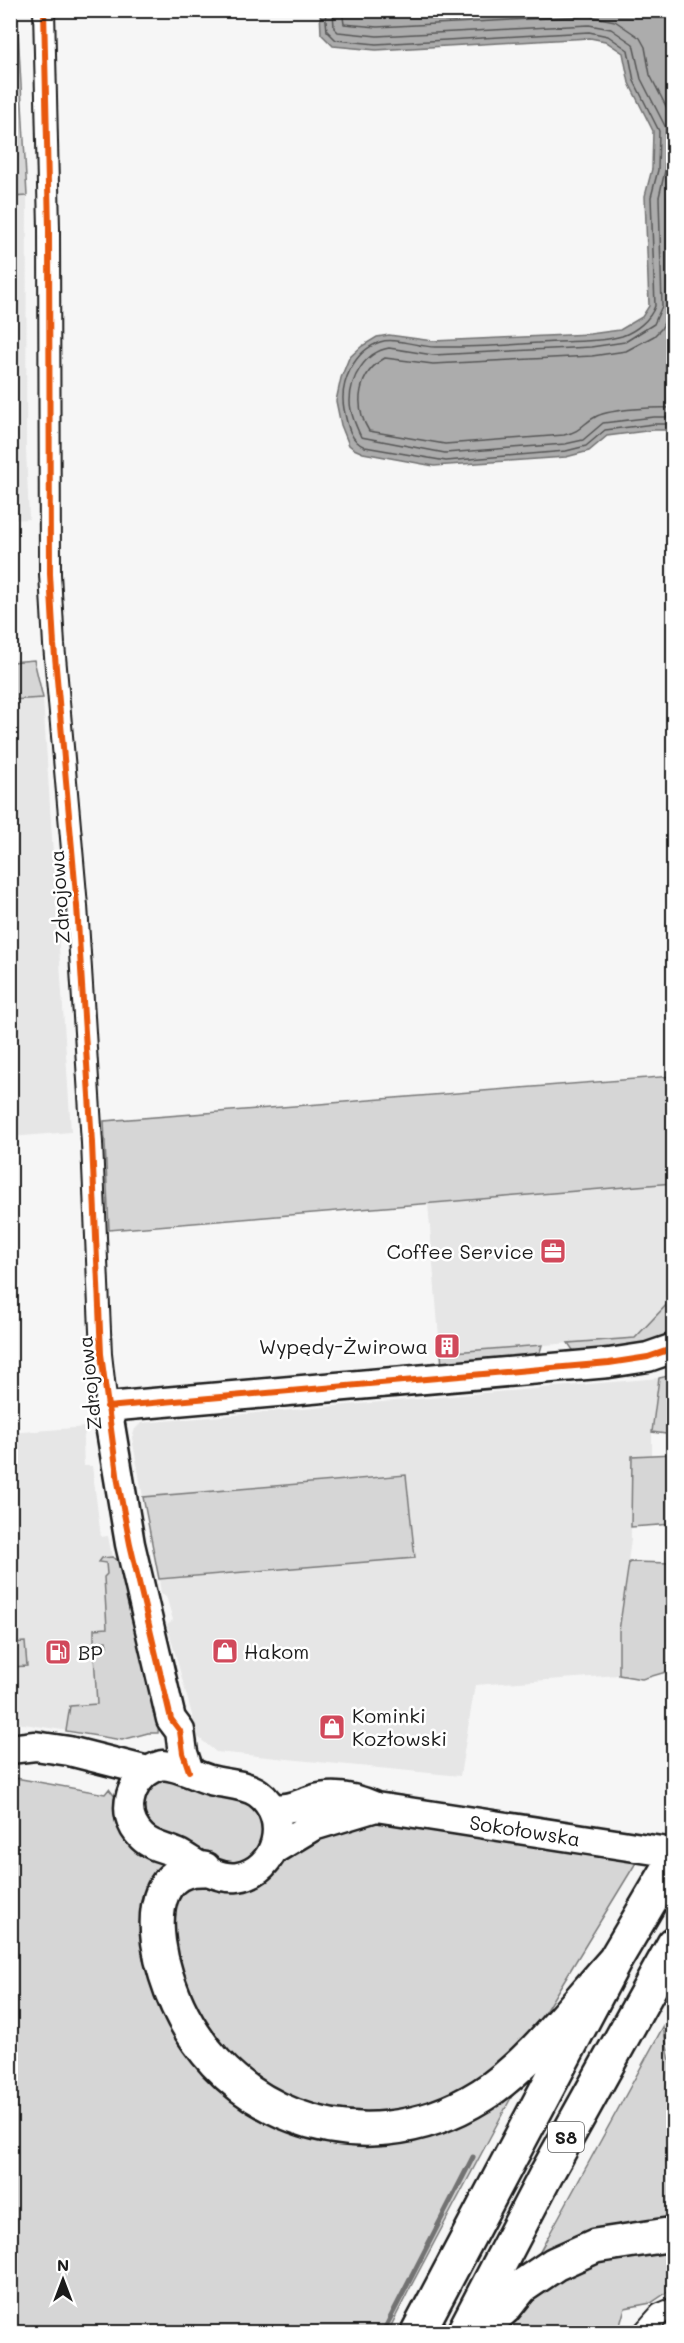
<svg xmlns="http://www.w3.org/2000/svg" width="684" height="2343" font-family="Mali,sans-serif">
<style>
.built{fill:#e6e6e6}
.green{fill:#d6d6d6;stroke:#797979;stroke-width:1.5}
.water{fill:#acacac;stroke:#727272;stroke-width:1.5}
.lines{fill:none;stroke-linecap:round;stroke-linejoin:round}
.shore{stroke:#565656;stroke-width:1.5}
.stream{stroke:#727272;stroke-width:5}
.street-casing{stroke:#1c1c1c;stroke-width:24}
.secondary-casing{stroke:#1c1c1c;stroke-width:33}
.highway-casing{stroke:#1c1c1c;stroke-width:38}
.street{stroke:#fff;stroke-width:20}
.secondary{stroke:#fff;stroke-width:28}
.highway{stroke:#fff;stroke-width:33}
.cycleway-casing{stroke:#fff;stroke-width:10}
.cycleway{stroke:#e8590c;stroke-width:6}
.labels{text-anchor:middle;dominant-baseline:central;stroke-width:5;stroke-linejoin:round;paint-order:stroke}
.shield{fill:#fff;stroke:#606060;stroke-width:1.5}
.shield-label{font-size:18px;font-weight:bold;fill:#1c1c1c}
.street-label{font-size:20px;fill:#1c1c1c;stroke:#fff}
.poi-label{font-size:20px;fill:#1c1c1c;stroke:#fff;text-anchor:start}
</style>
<rect width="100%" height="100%" fill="#f6f6f6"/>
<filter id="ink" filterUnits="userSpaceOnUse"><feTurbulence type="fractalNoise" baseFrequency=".0167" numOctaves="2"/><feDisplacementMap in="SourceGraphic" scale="12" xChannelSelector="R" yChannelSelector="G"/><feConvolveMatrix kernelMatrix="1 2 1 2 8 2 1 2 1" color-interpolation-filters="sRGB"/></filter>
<g filter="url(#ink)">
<path class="built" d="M27,196L26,449L29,519L11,520V197Z
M43,698L71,1132L11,1137V700Z
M673,1183V1298L635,1338L455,1352L452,1349L440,1350L428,1203Z
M659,1378L652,1432V1455L632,1456L631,1539L619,1631V1675L475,1685L460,1776L216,1752L198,1737L167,1624L173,1620L166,1596L161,1594L159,1579L415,1558L406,1475L143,1497L132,1438L135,1429L141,1423Z
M86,1427L83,1442L84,1466H92L101,1537L108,1536L117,1584L114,1738L11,1722L10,1433Z"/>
<path class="green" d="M17,11L27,196L11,197L10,11Z
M34,660L43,698L11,700V662Z
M673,1076V1183L109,1230L104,1121Z
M673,1298V1334C651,1350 603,1349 575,1353L568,1343L635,1338Z
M542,1345L540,1352L536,1353V1358L442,1367L441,1353Z
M673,1375V1435L652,1432L659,1378Z
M673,1454V1524L631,1527L632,1456Z
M406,1475L415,1558L159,1579L143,1497Z
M112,1557L123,1563L159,1719L158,1733H148L122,1740L66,1731L70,1706L97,1704L94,1655L99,1653V1647L107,1646L106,1641L94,1642V1629L107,1628L104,1577L107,1574L106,1563L99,1562L102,1558Z
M629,1562L673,1563V1670L642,1679L619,1675V1631Z
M25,1642L27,1666L11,1667V1643Z
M10,1777L105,1794L109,1789L164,1861L166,1866L146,1960L154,1990L165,2016L187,2052L208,2078L236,2101L269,2122L305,2135L507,2092L513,2094L411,2286L388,2332H11Z
M167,1780C186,1785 232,1793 247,1802C284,1825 254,1883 208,1855C200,1850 192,1845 184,1841C165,1832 133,1826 146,1796C150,1786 157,1782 167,1780Z
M376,1821L637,1861L540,2020L498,2070L418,2112L321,2114L243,2079L187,2008L169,1912L176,1896L188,1887L264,1880L290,1856L319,1836Z
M663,2027L673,2076V2217L590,2229L567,2239L538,2255Z
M673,2247V2288L651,2303L625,2308L618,2332H507L522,2312L544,2290L588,2262Z"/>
<path class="water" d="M320,11H673V430H654L607,436L589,451L566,457L434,466L363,453L354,449L349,445L341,425L336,401L341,378L349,358L362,346L377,337L389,335L433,341L590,334L620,330L642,317L649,306L645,196L652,169L653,131L629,83L623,53L605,41L590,38L376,50L333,46L321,34Z"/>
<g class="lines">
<path class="shore" d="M325,10L327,31L336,40L376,44L589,32L608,36L628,50L634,81L659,131L658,170L651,197L655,306C650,320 636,331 622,336C603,342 578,341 558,342C517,344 476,348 435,347C418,347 396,337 380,342C354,351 339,383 344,409C347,424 350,441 365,447L446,461L566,451L586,446L605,430L654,424H674
M333,10L334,28L338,32L377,36L589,25L611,29L633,44L641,79L666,128L665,171L659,197L662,306L654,324L625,342L591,347L433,355L389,348C365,352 350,378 350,401C350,413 356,426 361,437L445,453L565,444L583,440L603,423L654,417H674
M342,10L344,24L377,27L589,16L615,21L640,38L645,47L650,75L674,122
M674,175L668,198L671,309L661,329L654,336L626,351L592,356L433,364L385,358C358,373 353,405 369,431L445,444L564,435C583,431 582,423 597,416C612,409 656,407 674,408"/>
<path class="stream" d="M383,2332L473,2157"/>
<defs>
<path id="street" d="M44,10L49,229L50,574L54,645L77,906L92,1143L101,1354L107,1407
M644,2332L660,2314L674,2308"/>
<path id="secondary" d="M10,1749L35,1746L69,1751L148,1771
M162,1765C180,1766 193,1775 210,1780C225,1784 245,1784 258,1793C292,1818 277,1871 238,1877C216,1880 197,1864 179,1854C166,1848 152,1847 142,1837C117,1813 131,1773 162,1765Z
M189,1771L183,1753L180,1731L171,1719L130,1544L107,1407L609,1363L648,1357L674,1348
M272,1808C288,1810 297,1805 312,1800C334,1793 356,1798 376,1807L674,1853
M273,1850L313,1826L376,1807"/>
<path id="highway" d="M204,1869C145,1867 154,1938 166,1975C208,2113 359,2172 482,2095C529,2066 577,2002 615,1960
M418,2332L615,1960L674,1860
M464,2332L547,2173L674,1944
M477,2332L504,2308L521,2287L555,2264L595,2246L674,2234"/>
</defs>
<use href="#street" class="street-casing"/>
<use href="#secondary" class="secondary-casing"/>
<use href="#highway" class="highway-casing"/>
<use href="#street" class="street"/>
<use href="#secondary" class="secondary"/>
<use href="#highway" class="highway"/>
<defs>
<path id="cycleway" d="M44,10L49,229L50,574L54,645L77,906L92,1143L101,1354L118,1482L130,1544L171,1719L180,1731L183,1753L189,1771
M107,1407L609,1363L648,1357L674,1348"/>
</defs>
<use href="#cycleway" class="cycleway-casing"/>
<use href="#cycleway" class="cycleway"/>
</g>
</g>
<defs>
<symbol id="office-square" viewBox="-11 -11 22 22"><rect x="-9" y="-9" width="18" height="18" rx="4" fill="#d1495b" stroke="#fff"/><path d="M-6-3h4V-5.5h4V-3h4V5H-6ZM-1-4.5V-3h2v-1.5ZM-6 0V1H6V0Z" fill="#fff"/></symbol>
<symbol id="building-square" viewBox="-11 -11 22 22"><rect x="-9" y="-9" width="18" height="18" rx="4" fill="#d1495b" stroke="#fff"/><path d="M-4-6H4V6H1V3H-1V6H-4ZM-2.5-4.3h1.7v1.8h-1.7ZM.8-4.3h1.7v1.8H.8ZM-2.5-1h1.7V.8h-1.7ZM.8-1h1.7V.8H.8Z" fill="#fff"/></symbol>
<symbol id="shop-square" viewBox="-11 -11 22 22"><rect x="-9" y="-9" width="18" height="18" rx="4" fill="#d1495b" stroke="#fff"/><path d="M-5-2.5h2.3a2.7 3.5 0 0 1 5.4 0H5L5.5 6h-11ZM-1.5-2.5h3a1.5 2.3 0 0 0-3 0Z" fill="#fff"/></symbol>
<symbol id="fuel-square" viewBox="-11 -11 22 22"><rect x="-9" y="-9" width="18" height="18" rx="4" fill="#d1495b" stroke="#fff"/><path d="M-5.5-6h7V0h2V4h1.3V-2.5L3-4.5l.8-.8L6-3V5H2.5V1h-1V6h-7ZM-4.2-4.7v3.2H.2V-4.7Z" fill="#fff"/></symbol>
</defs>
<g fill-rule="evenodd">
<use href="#office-square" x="538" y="1236" width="30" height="30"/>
<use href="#building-square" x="432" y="1331" width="30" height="30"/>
<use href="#shop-square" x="210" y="1636" width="30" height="30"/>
<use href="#fuel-square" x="43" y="1637" width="30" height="30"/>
<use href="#shop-square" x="317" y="1712" width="30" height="30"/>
</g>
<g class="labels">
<rect class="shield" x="548" y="2122" width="36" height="30" rx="4.5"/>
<g class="shield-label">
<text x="566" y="2137">S8</text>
</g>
<g class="street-label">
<text transform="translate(59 897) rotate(-94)">Zdrojowa</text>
<text transform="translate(89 1383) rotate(-96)">Zdrojowa</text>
<text transform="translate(525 1830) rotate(9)">Sokołowska</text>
</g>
<g class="poi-label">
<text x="534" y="1251" text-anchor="end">Coffee Service</text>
<text x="428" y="1346" text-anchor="end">Wypędy-Żwirowa</text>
<text x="244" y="1651">Hakom</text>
<text x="78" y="1652">BP</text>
<text x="352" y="1715">Kominki<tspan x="352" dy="23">Kozłowski</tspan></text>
</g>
</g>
<rect width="684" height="2343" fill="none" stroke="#fff" stroke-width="36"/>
<rect x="18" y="18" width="648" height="2307" fill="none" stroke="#1c1c1c" stroke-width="2" filter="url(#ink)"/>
<g transform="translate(63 2280)" stroke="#ffffff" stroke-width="4.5" paint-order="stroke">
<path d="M0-4.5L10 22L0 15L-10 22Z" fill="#1c1c1c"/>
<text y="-9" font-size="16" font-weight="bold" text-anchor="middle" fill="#1c1c1c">N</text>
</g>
</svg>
